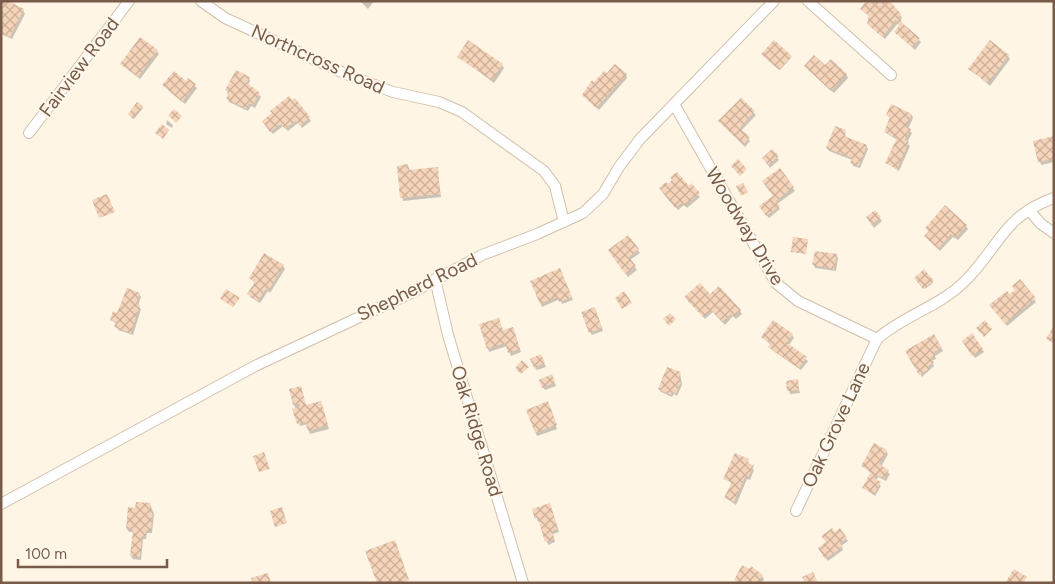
<svg xmlns="http://www.w3.org/2000/svg" width="1055" height="584" font-family="Figtree,sans-serif">
<style>
.shadow{fill:#0003}
.building{fill:url(#building-cross-hatch)}
.lines{fill:none;stroke-linecap:round;stroke-linejoin:round}
.minor-casing{stroke:#d2bfac;stroke-width:12}
.minor{stroke:#fff;stroke-width:10}
.labels{text-anchor:middle;dominant-baseline:central;stroke-width:4;stroke-linejoin:round;paint-order:stroke}
.street-label{font-size:19px;fill:#785b48;stroke:#fff8eb}
</style>
<defs>
<pattern id="building-cross-hatch" width="8" height="8" patternUnits="userSpaceOnUse" patternTransform="scale(1.25)"><rect width="8" height="8" fill="#f5d4ba"/><path d="M0 0l8 8M0 8l8-8" fill="none" stroke="#cbaf99"/></pattern>
</defs>
<rect width="100%" height="100%" fill="#fef5e4"/>
<path class="shadow" d="M360,1H374L368,9Z
M888,1L898,11L902,18L900,20L902,25L921,42L915,50L896,32L901,26L899,22L885,39L869,24L870,17L862,9Z
M1,3L23,10L25,14L12,39L1,34Z
M157,51L159,54L140,79L122,64Z
M764,55L791,57V58L780,70Z
M1008,56L1010,59L990,86L970,69Z
M459,57L502,65L504,68L494,83Z
M805,66L825,67L846,74L848,78L834,93Z
M607,75H626L627,78L599,110L583,95Z
M249,78L250,81L248,85L261,97L255,108L251,106L248,111L229,102L227,90Z
M188,80L197,88L185,104L164,85L186,83Z
M294,99L311,121L302,128L298,123L288,131L283,126L273,134L265,125Z
M741,100L756,115L741,131L750,141L745,147L720,122Z
M138,103L143,108L134,119L130,115Z
M887,115H912L913,118L908,129L912,133L907,143L910,146L899,171L887,163L897,140L885,132L891,119Z
M167,120L173,125L172,128L166,124Z
M845,131L846,138L866,146L868,149L860,168L853,166L852,160L829,151L827,148Z
M1054,138V162L1041,165L1035,142Z
M777,157L779,160L770,168L765,161Z
M408,166L410,171L437,168L441,197L403,201L398,167Z
M779,170L795,191L777,204L780,209L769,218L762,210L775,196Z
M667,186L689,187L700,197L687,208L684,205L678,210L662,191Z
M875,211L882,221L874,228L869,221Z
M966,226L968,229L958,240L953,237L940,251L926,236L929,232L926,228Z
M628,236L640,253L630,260L637,270L628,277L611,254Z
M836,255L838,258L836,271L815,268L814,265Z
M283,266L285,269L270,293L268,291L260,303L250,297L249,294L255,283L250,278Z
M924,271L933,283L925,289L916,278Z
M561,273L573,300L562,304L560,299L542,307L532,282Z
M1020,281L1036,302L1007,326L993,308L1016,290Z
M139,294L141,297L138,306L141,309L133,335L118,330L117,324L111,320Z
M710,296L740,311L742,314L736,319L733,316L725,325L713,312L705,319L688,300Z
M596,312L603,331L592,335L590,332Z
M513,328L521,352L511,356L507,346L489,352L488,349L503,332Z
M792,335L794,338L788,346L808,361L801,370L772,350L771,345L762,337Z
M934,335L943,351L935,356L936,359L932,361L934,366L922,377L907,351Z
M965,344L982,349L984,352L975,358Z
M542,359L546,367L537,370L535,368Z
M680,373L682,385L677,396L674,394L672,397L661,392L659,389Z
M553,379L556,386L545,390L543,387Z
M797,381L800,393L790,394L787,382Z
M290,390L306,407L322,405L329,429L310,434L307,424L300,426Z
M549,406L557,429L537,436L528,410Z
M886,451L888,454L881,467L890,474L886,481L878,477L876,481L881,486L875,496L864,488L872,474L863,466Z
M748,460L749,465L754,470L750,480L747,479L736,505L726,498L732,484L725,478Z
M150,504L154,514L152,533H147L146,539H143L141,560L133,559L131,556L134,532H129L127,529L136,509Z
M550,505L559,532L553,534L555,542L548,545L540,521L538,522L534,510Z
M840,530L848,541L841,546L843,550L828,561L819,548Z
M762,576L764,579L762,583H737L736,580Z"/>
<path class="building" d="M1,1H8L24,9L10,37L1,32Z
M866,1H890L901,14L899,17L902,23L920,38L912,47L894,32L899,26L896,20L882,37L867,24L869,16L860,9Z
M140,37L158,50L138,77L120,64Z
M468,40L503,64L492,80L457,57Z
M774,40L792,56L779,70L761,54Z
M990,40L1009,55L988,83L968,69Z
M814,55L825,65L831,59L847,74L831,91L804,66Z
M615,64L627,74L596,108L582,95L592,80L594,82L604,71L607,73Z
M236,70L250,77L247,83L260,93L253,105L249,103L247,109L226,99L229,92L225,90Z
M174,71L186,81L188,78L196,84L182,102L162,85Z
M289,96L292,100L295,98L310,117L300,126L296,121L285,129L281,124L270,132L262,121L272,113L270,111Z
M741,98L755,111L740,128L750,137L743,145L718,121Z
M137,102L143,106L133,119L128,114Z
M891,104L912,114L906,127L911,129L905,140L909,142L897,169L885,163L897,138L884,132L890,117L886,115Z
M174,109L182,116L176,123L168,115Z
M162,124L169,130L163,139L155,133Z
M835,126L846,130L844,136L867,145L859,166L850,163L852,158L826,148Z
M1054,136V159L1038,162L1033,141Z
M772,149L779,156L768,165L762,158Z
M738,159L747,169L740,176L731,166Z
M408,164L409,170L438,167L440,194L400,198L397,166Z
M780,168L794,187L776,201L780,206L766,216L759,206L773,196L762,181Z
M677,172L689,186L691,183L700,193L685,206L682,203L675,208L659,188L666,182L668,184L672,180L670,177Z
M743,183L748,192L741,196L736,186Z
M107,194L115,212L99,218L92,200Z
M945,205L967,225L955,238L951,234L938,249L924,236L929,231L925,228Z
M875,210L881,217L872,225L866,217Z
M628,235L639,249L629,257L636,266L625,274L608,250Z
M793,237L808,239L806,254L791,252Z
M815,251L837,254L834,269L812,265Z
M264,253L284,265L269,290L266,289L258,301L247,294L255,282L249,278Z
M560,268L572,297L559,302L557,297L540,304L530,281Z
M924,269L934,281L923,289L914,278Z
M1020,279L1036,298L1005,324L989,305L1007,291L1010,294L1015,290L1012,286Z
M700,283L710,294L719,286L741,310L734,317L731,314L722,322L711,310L703,317L684,297Z
M127,288L140,293L136,304L140,305L131,333L114,327L116,322L110,320L113,311L117,313Z
M226,289L240,298L233,307L220,299Z
M624,291L632,303L622,309L615,298Z
M595,307L602,328L589,333L581,312Z
M670,313L676,319L669,326L663,319Z
M499,318L503,330L513,327L520,349L508,353L505,343L487,349L479,324Z
M773,320L793,334L787,343L807,357L799,368L768,347L771,344L761,337Z
M985,320L992,329L984,337L976,328Z
M1054,325V343L1046,339Z
M972,333L983,349L972,356L962,341Z
M934,334L942,348L934,352L935,355L931,358L934,363L928,366L929,369L919,375L905,351Z
M541,354L545,363L534,368L530,359Z
M522,360L529,367L521,374L515,368Z
M667,367L681,372L678,379L681,381L676,394L672,392L671,395L658,389Z
M552,374L555,382L542,388L539,380Z
M798,379L799,390L787,391L786,381Z
M301,386L306,405L321,401L328,425L308,431L305,422L297,424L292,409L300,406L299,404L293,405L289,389Z
M548,401L557,425L535,433L526,410Z
M874,443L887,450L879,464L889,470L884,479L876,475L874,478L881,482L874,494L862,488L871,472L861,466Z
M264,452L270,469L259,472L253,456Z
M735,453L749,459L747,463L754,465L748,478L745,477L734,502L724,498L732,482L723,479Z
M136,502L151,503L150,509L153,510L151,531L146,530L145,537L142,536L140,557L130,556L133,530L126,529L128,507L135,508Z
M550,503L558,529L552,531L554,539L545,542L538,518L535,519L532,509Z
M282,507L287,523L275,527L270,511Z
M832,528L835,532L840,528L847,538L840,543L843,547L825,559L818,548L826,542L821,536Z
M395,540L409,580L402,583H377L365,551Z
M742,565L749,569L751,566L763,575L759,583H740L734,580Z
M1014,569L1027,577L1023,583H1005Z
M813,572L818,583H805L802,577Z
M268,573L271,583H252L251,578Z"/>
<g class="lines">
<defs>
<path id="minor" d="M201,1L225,18L346,74L393,92L439,102L462,112L544,171L555,186L564,222
M808,1L891,75
M674,104L776,283L798,301L877,339
M29,133L129,1
M1029,210L1041,224L1054,233
M435,279L448,335L523,583
M1,504L255,366L413,292L482,255L537,234L583,213L603,194L619,167L640,139L774,1
M796,511L877,339C903,316 938,307 963,283C998,250 1002,216 1054,198"/>
</defs>
<use href="#minor" class="minor-casing"/>
<use href="#minor" class="minor"/>
</g>
<g class="labels">
<g class="street-label">
<text transform="translate(318 59) rotate(24)">Northcross Road</text>
<text transform="translate(79 67) rotate(-53)">Fairview Road</text>
<text transform="translate(745 226) rotate(59)">Woodway Drive</text>
<text transform="translate(417 287) rotate(-26)">Shepherd Road</text>
<text transform="translate(836 425) rotate(-65)">Oak Grove Lane</text>
<text transform="translate(477 431) rotate(73)">Oak Ridge Road</text>
</g>
</g>
<rect width="1055" height="584" fill="none" stroke="#785b48" stroke-width="5"/>
<path d="M18 559v8h149v-8" fill="none" stroke="#785b48" stroke-width="2.5"/>
<text x="25" y="559" font-size="15" fill="#785b48" stroke="#fff8eb" stroke-width="4" paint-order="stroke">100 m</text>
</svg>
